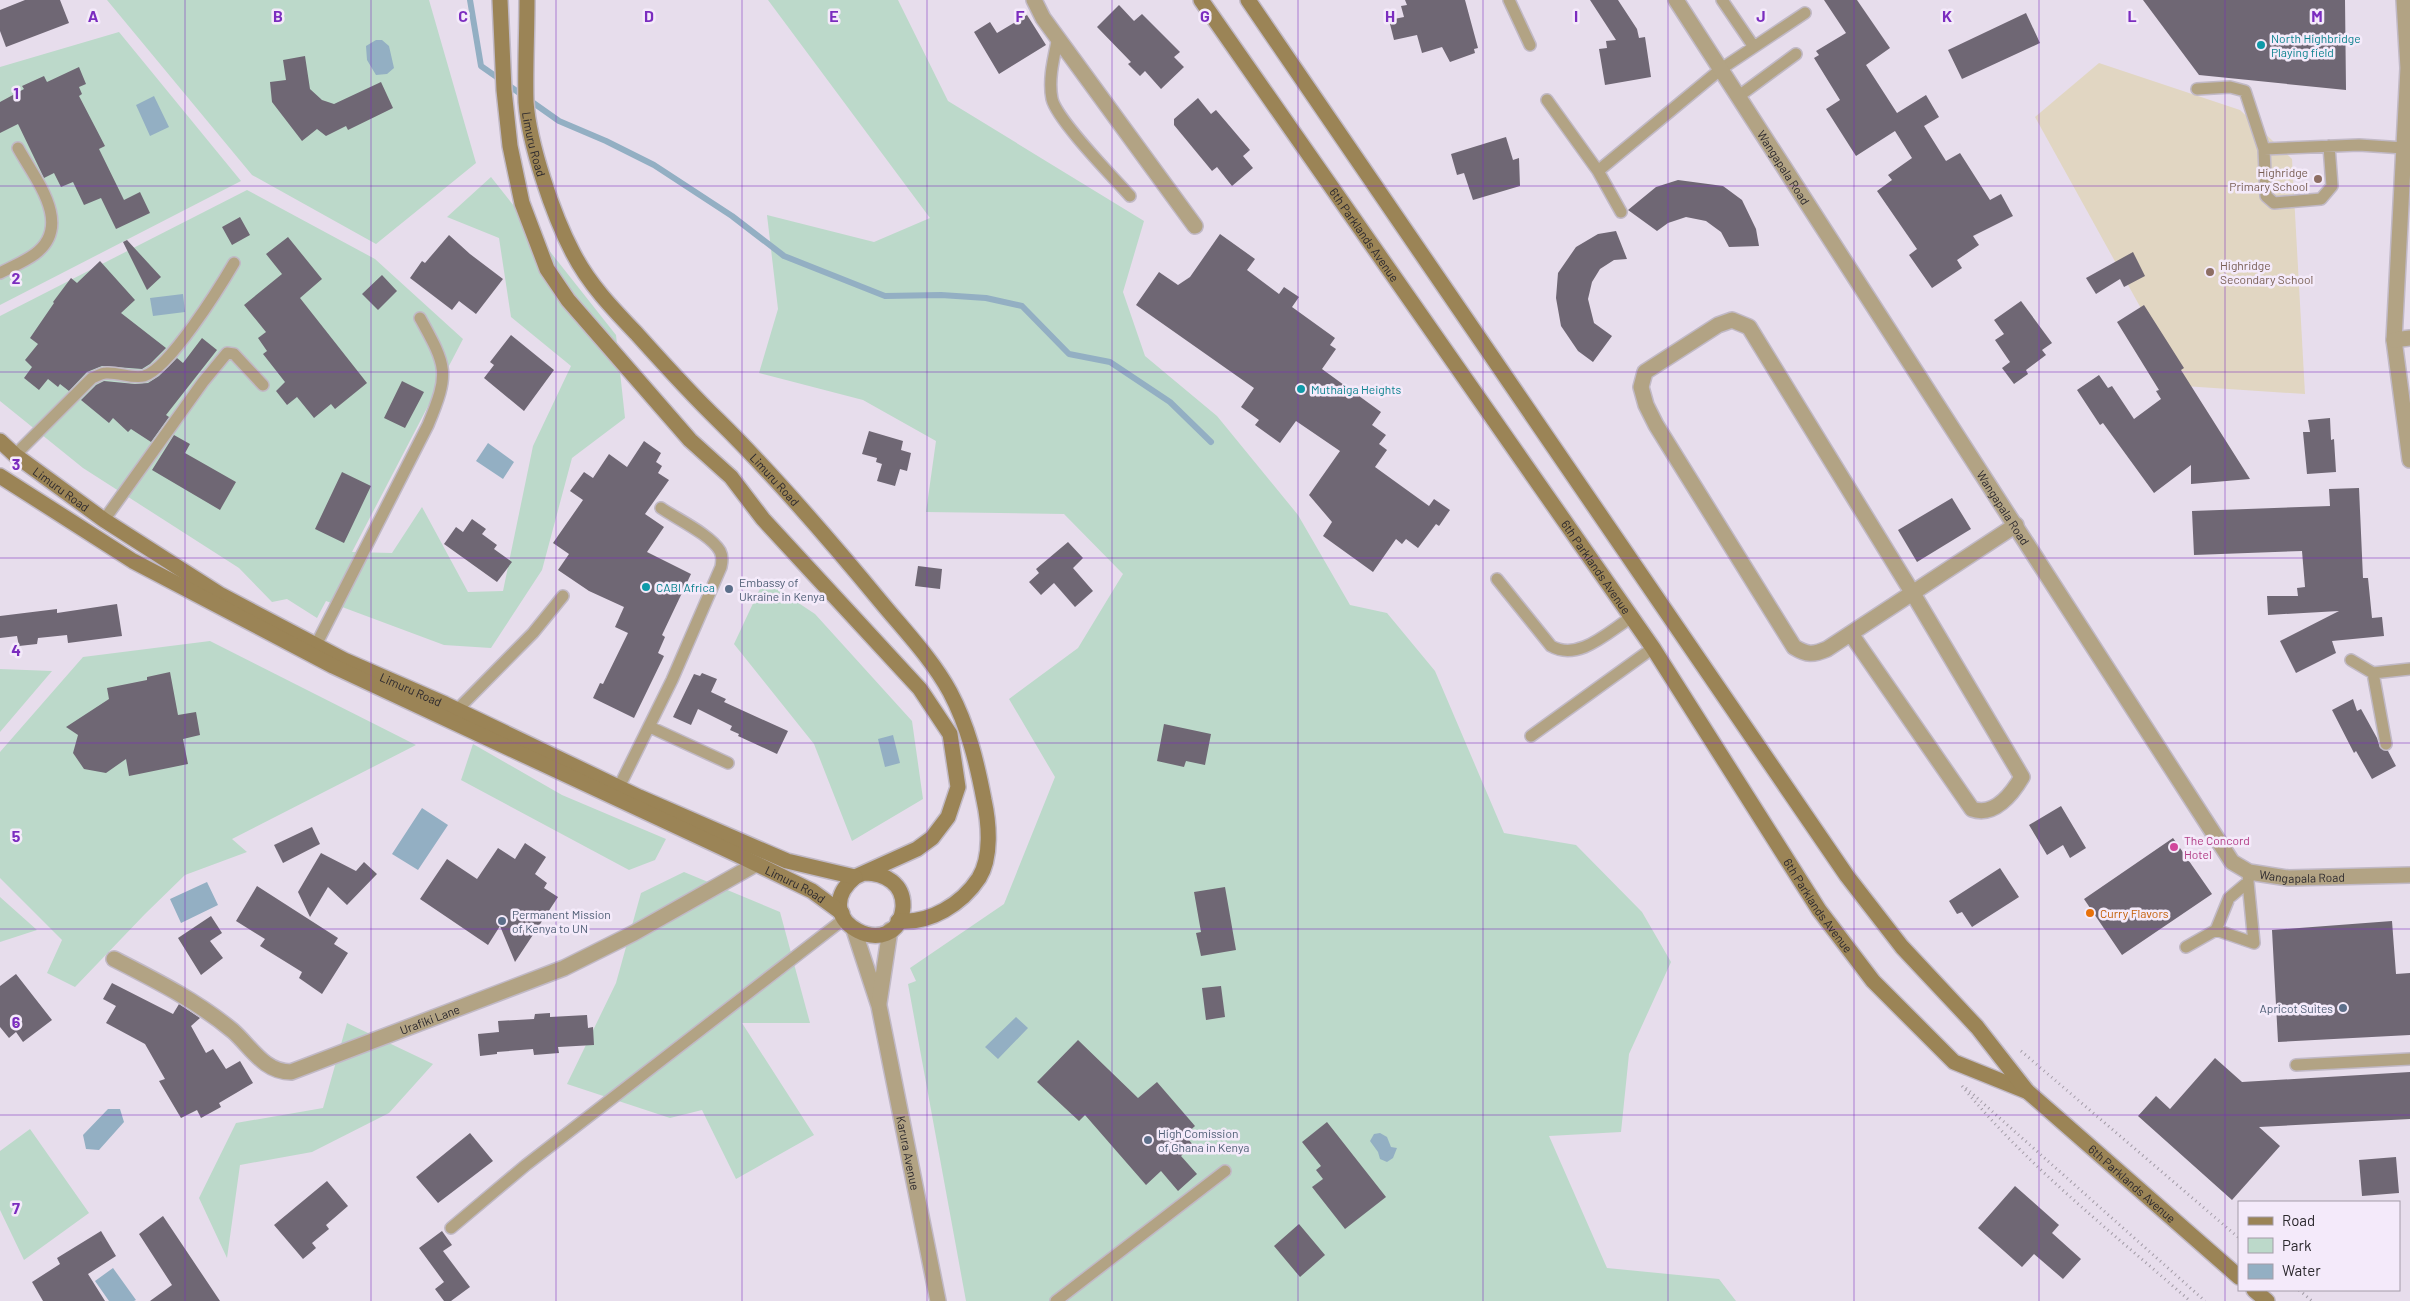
<svg xmlns="http://www.w3.org/2000/svg" width="2410" height="1301" font-family="Barlow,sans-serif">
<style>
.education{fill:#e1d6c2}
.green{fill:#bcd9ca}
.water{fill:#93afc3}
.lines{fill:none;stroke-linecap:round;stroke-linejoin:round}
.stream{stroke:#93afc3;stroke-width:6}
.building{fill:#6f6774}
.lane-casing{stroke:#c1b9c6;stroke-width:14}
.street-casing{stroke:#c1b9c6;stroke-width:18}
.secondary-casing{stroke:#c1b9c6;stroke-width:18}
.path{stroke:#a39ca7;stroke-width:3;stroke-dasharray:1 4;stroke-linecap:butt}
.lane{stroke:#b2a384;stroke-width:11}
.street{stroke:#b2a384;stroke-width:15}
.secondary{stroke:#9b8456;stroke-width:15}
.grid{fill:none;stroke:#7b2cbf;stroke-width:1;stroke-opacity:0.55}
.culture-dot{fill:#0f9aa8;stroke:#f4eafa;stroke-width:2}
.education-dot{fill:#8d6e63;stroke:#f4eafa;stroke-width:2}
.service-dot{fill:#5c6f8a;stroke:#f4eafa;stroke-width:2}
.hotel-dot{fill:#d1479c;stroke:#f4eafa;stroke-width:2}
.food-dot{fill:#e8710a;stroke:#f4eafa;stroke-width:2}
.labels{text-anchor:middle;dominant-baseline:central;stroke-width:5;stroke-linejoin:round;paint-order:stroke}
.culture-label{font-size:12px;fill:#0d838f;stroke:#f4eafa;text-anchor:start}
.street-label{font-size:12px;fill:#2b282d;stroke:#f4eafa}
.education-label{font-size:12px;fill:#785e54;stroke:#f4eafa;text-anchor:end}
.service-label{font-size:12px;fill:#4e5e75;stroke:#f4eafa;text-anchor:start}
.hotel-label{font-size:12px;fill:#b23c85;stroke:#f4eafa;text-anchor:start}
.food-label{font-size:12px;fill:#c56008;stroke:#f4eafa;text-anchor:start}
.grid-label{font-size:16px;text-anchor:middle;font-weight:bold;fill:#7b2cbf;stroke:#f4eafa;stroke-width:5;stroke-linejoin:round;paint-order:stroke}
</style>
<rect width="100%" height="100%" fill="#e7ddec"/>
<path class="education" d="M2099,63L2240,110L2292,159L2305,394L2184,386L2035,117Z"/>
<path class="green" d="M107,0H429L476,163L376,244L252,175Z
M768,0H898L948,101L1144,221L1123,292L1145,356L1217,416L1298,515L1350,605L1387,613L1435,671L1504,833L1576,845L1642,912L1671,962L1629,1054L1621,1132L1549,1136L1607,1268L1719,1279L1736,1301H966L908,984L916,981L910,968L1004,904L1055,777L1009,699L1078,648L1123,574L1064,514L926,512L936,441L863,400L759,373L778,309L767,215L874,242L930,218Z
M119,32L241,181L0,305V67Z
M491,177L616,335L625,418L572,458L542,570L491,648L444,645L326,601L317,618L287,599L272,602L239,568L83,468L0,401V316L247,190L375,259L463,339L352,552L392,553L422,507L468,592L503,591L533,446L571,366L511,317L499,238L447,217Z
M764,580L815,614L912,721L923,799L852,841L814,744L734,644Z
M210,641L416,745L232,839L247,852L185,875L145,914L75,987L47,973L62,940L0,878V752L83,657Z
M0,669L52,671L0,732Z
M473,744L562,795L666,839L655,860L629,870L461,780Z
M684,872L780,912L810,1023H742L814,1135L736,1179L702,1110L670,1118L567,1084L616,983L641,893Z
M0,897L37,930L0,942Z
M347,1023L433,1064L389,1113L312,1152L240,1165L227,1258L199,1198L236,1123L323,1108Z
M30,1129L89,1213L24,1260L0,1210V1151Z"/>
<path class="water" d="M376,40H382L389,46L394,68L387,74L376,75L367,60L366,46Z
M154,96L169,127L150,136L136,105Z
M183,294L185,312L153,316L150,298Z
M488,443L514,462L503,479L476,461Z
M893,735L900,763L885,767L878,739Z
M422,808L448,825L418,870L392,854Z
M207,882L218,905L181,923L170,899Z
M1016,1017L1028,1028L998,1059L985,1047Z
M108,1109H120L124,1122L99,1150L86,1149L83,1135Z
M1380,1133L1387,1137L1391,1147L1397,1148L1393,1158L1387,1162L1380,1159L1378,1152L1370,1141L1374,1134Z
M113,1268L136,1300L134,1301H109L95,1281Z"/>
<g class="lines">
<path class="stream" d="M470,0L481,66L559,121L606,141L654,165L732,216L784,256L885,296L941,295L986,298L1022,306L1069,354L1110,362L1170,402L1211,442"/>
</g>
<path class="building" d="M25,0H60L69,23L6,47L0,31V10Z
M1405,0H1465L1478,48L1474,49L1475,53L1450,62L1442,47L1422,53L1417,35L1394,40L1389,20L1404,17L1401,6L1407,5Z
M1590,0H1618L1637,29L1639,38L1645,37L1651,77L1605,85L1599,49L1607,48L1606,41L1616,40Z
M1824,0H1857L1890,48L1866,65L1897,113L1926,95L1939,117L1924,126L1946,161L1960,153L1990,200L2001,194L2013,216L1973,236L1979,245L1957,260L1962,268L1932,288L1909,255L1917,249L1877,191L1892,180L1888,175L1912,158L1895,131L1856,156L1826,109L1840,100L1814,58L1819,55L1816,51L1846,33Z
M2143,0H2345L2346,90L2199,75Z
M1119,5L1134,21L1142,14L1180,52L1174,57L1184,67L1161,89L1145,71L1140,76L1128,64L1131,62L1097,27Z
M2026,13L2040,43L1962,79L1948,50Z
M1027,15L1046,45L999,74L974,32L990,22L997,33Z
M305,56L310,89L322,100L334,104L381,82L393,108L348,130L346,126L326,136L317,129L302,141L272,102L270,82L286,80L283,60Z
M79,67L86,84L79,87L82,94L79,96L105,146L99,149L124,200L140,192L150,213L116,229L101,198L84,205L73,182L61,187L54,173L44,178L18,124L0,133V102L24,89L22,86L44,76L47,82Z
M1198,98L1211,114L1216,110L1250,150L1243,156L1253,168L1232,186L1217,167L1212,171L1174,125V119Z
M1506,137L1513,160L1519,158L1520,186L1473,200L1464,173L1457,175L1451,154Z
M1678,180L1723,186L1742,200L1756,229L1759,246L1729,247L1721,232L1706,221L1686,217L1668,223L1657,231L1628,210L1656,187Z
M240,217L250,235L232,245L222,227Z
M1616,231L1627,259L1614,260L1600,269L1592,282L1588,299L1594,323L1612,336L1593,362L1578,351L1561,326L1556,298L1558,273L1576,247L1598,234Z
M1220,234L1255,259L1247,270L1279,294L1284,287L1299,297L1292,307L1335,338L1330,345L1336,349L1322,369L1381,412L1372,425L1386,435L1379,444L1387,450L1375,467L1429,506L1434,499L1450,510L1439,526L1436,524L1418,548L1406,539L1402,544L1396,539L1373,572L1323,536L1332,522L1309,495L1340,451L1296,421L1280,443L1255,425L1259,420L1241,407L1254,388L1136,305L1159,272L1178,285L1190,277Z
M449,235L470,254L503,279L476,314L459,301L452,310L410,278L422,261L425,263Z
M288,237L322,279L300,298L367,383L335,409L331,404L314,418L297,397L287,405L276,391L285,382L263,354L267,351L258,338L266,332L244,305L282,274L266,254Z
M127,240L161,277L147,290L123,242Z
M2133,252L2145,276L2124,287L2120,279L2096,294L2086,278Z
M100,261L135,300L121,313L166,348L150,364L142,369L102,366L87,372L69,391L60,384L58,387L48,379L39,390L24,378L32,367L25,360L38,344L30,338L54,303L53,302L71,278L77,283Z
M382,275L397,291L378,310L362,294Z
M2021,301L2052,343L2042,350L2046,355L2026,370L2028,374L2014,384L2002,368L2010,362L1995,340L2004,334L1994,320Z
M2144,305L2184,368L2181,370L2250,479L2191,484V465L2154,493L2103,423L2100,425L2077,390L2099,375L2108,388L2112,386L2134,419L2161,399L2156,391L2159,390L2117,322Z
M511,335L554,370L524,411L484,378L494,365L490,362Z
M202,338L217,350L166,415L169,417L151,442L131,429L128,432L113,418L109,423L81,400L96,385L104,381L135,384L148,383L159,376L177,358L183,363Z
M402,381L424,392L405,428L384,418Z
M2330,418L2331,440L2334,439L2336,472L2307,474L2303,432H2310L2308,420Z
M869,431L903,441L901,450L911,453L907,471L900,469L895,486L877,481L882,464L876,462L877,458L862,454Z
M174,435L190,444L185,453L236,482L220,510L152,470Z
M644,441L661,453L656,462L662,466L658,473L669,480L645,514L664,527L647,552L691,574L662,635L665,637L658,653L664,656L634,718L593,698L600,683L603,684L628,633L615,627L624,607L589,591L558,570L569,554L553,543L583,500L570,491L584,472L593,478L609,454L627,467Z
M342,472L371,486L344,543L315,529Z
M2359,488L2363,578H2368L2372,618L2382,617L2384,636L2332,641L2336,653L2296,673L2280,641L2339,611L2268,615L2267,596H2298L2297,588L2305,587L2302,551L2194,555L2192,511L2330,506L2329,489Z
M1952,498L1971,529L1917,562L1898,530Z
M472,519L486,529L482,534L497,545L494,549L512,562L497,582L444,544L456,527L463,532Z
M1068,542L1083,558L1073,568L1093,591L1075,607L1054,583L1041,595L1029,582L1039,573L1036,569Z
M918,566L942,569L940,589L915,586Z
M117,604L122,636L68,643L67,635L38,638L37,644L19,646L17,636L0,638V616L57,609V613Z
M170,672L178,715L196,712L200,735L183,739L188,764L129,776L126,759L106,773L84,769L73,753L78,735L66,727L109,699L107,688L147,680V677Z
M702,673L717,679L711,692L726,699L724,702L788,731L777,754L738,736L739,734L730,730L732,726L698,709L691,725L673,717L694,674L700,676Z
M2353,699L2357,711L2361,709L2377,738L2380,748L2388,751L2396,766L2372,779L2356,751L2354,753L2332,710Z
M1164,724L1211,734L1205,765L1186,761L1184,767L1157,761Z
M2061,806L2086,848L2070,858L2063,845L2047,855L2029,825Z
M312,827L320,844L283,863L274,845Z
M2173,838L2212,894L2122,955L2084,899Z
M525,843L546,857L535,874L547,883L544,888L558,897L515,962L500,926L488,945L420,899L447,859L477,879L498,848L515,859Z
M321,853L356,871L364,862L377,874L347,905L328,887L310,917L298,892Z
M2000,868L2019,897L1972,927L1962,912L1957,914L1949,901Z
M257,886L338,938L334,944L348,953L322,994L299,978L302,972L260,946L265,939L236,921Z
M1225,887L1236,950L1201,956L1196,933L1201,932L1194,892Z
M211,916L222,933L210,941L223,958L201,975L178,938Z
M2392,921L2396,974L2410,973V1035L2278,1042L2272,930Z
M16,974L52,1020L23,1042L16,1032L9,1038L0,1027V986Z
M112,983L173,1014L179,1004L200,1018L191,1026L206,1053L213,1049L226,1069L240,1061L253,1083L219,1103L221,1107L201,1118L197,1110L181,1118L159,1081L165,1079L145,1044L106,1023L116,1006L103,999Z
M1221,986L1225,1017L1206,1020L1202,988Z
M550,1013V1017L587,1015L588,1028L593,1027L594,1045L558,1047L559,1053L534,1055L533,1049L497,1052V1054L480,1056L478,1034L499,1032L498,1021L534,1019L535,1014Z
M1078,1040L1138,1098L1157,1082L1195,1126L1185,1135L1193,1145L1181,1156L1197,1174L1178,1191L1161,1171L1146,1185L1085,1115L1079,1121L1037,1082Z
M2215,1058L2242,1082L2410,1072V1119L2259,1127L2280,1146L2232,1200L2138,1116L2156,1096L2170,1109Z
M1327,1122L1386,1197L1345,1229L1312,1187L1323,1179L1316,1170L1321,1166L1302,1142Z
M470,1133L493,1161L438,1203L416,1177Z
M2396,1157L2399,1193L2362,1196L2359,1160Z
M327,1181L348,1206L326,1225L329,1229L312,1243L316,1248L303,1259L274,1225Z
M2015,1186L2059,1225L2052,1233L2081,1259L2063,1279L2034,1254L2022,1267L1978,1228Z
M163,1216L220,1301H150L172,1285L139,1234Z
M1299,1224L1325,1255L1300,1277L1274,1246Z
M101,1231L116,1256L88,1274L105,1301H43L32,1282L60,1264L57,1258Z
M442,1231L452,1245L443,1251L470,1287L451,1301H444L435,1289L444,1282L419,1248Z"/>
<g class="lines">
<defs>
<path id="lane" d="M1509,0L1530,45
M1722,0L1754,47
M1058,37C1054,57 1048,79 1052,99C1057,120 1113,177 1130,196
M2197,89L2230,87L2245,91L2264,149L2359,145L2404,148
M1739,96L1796,54
M1547,100L1598,171L1721,69L1805,13
M2264,149L2266,196L2274,203L2321,199L2332,186L2329,146
M1598,171L1621,212
M0,273C11,267 24,262 35,254C74,225 35,179 18,148
M15,455L92,378C96,377 101,373 106,373C119,372 132,379 144,376C169,369 220,287 234,263
M104,520L203,382L227,353L234,354L263,385
M1497,579L1551,646C1579,662 1609,631 1632,617
M316,645L428,425C450,372 447,367 420,318
M2351,660L2373,673L2410,669
M2373,673L2386,744
M457,710L533,633L563,596
M650,727L728,763
M1531,736L1653,648
M619,787L672,680L721,567C722,562 723,557 720,551C711,535 677,519 661,508
M2216,930L2254,943L2248,882L2249,872
M2186,947L2216,930L2229,898L2248,882
M2296,1065L2410,1059
M451,1228L526,1165L844,919
M1056,1301L1225,1171"/>
<g id="street">
<path d="M1034,0L1043,18L1195,226"/>
<path id="s1" d="M1676,0L2232,862L2249,872L2288,878L2410,875"/>
<path d="M2404,0L2408,68L2394,340L2410,460"/>
<path d="M2394,340L2410,338"/>
<path d="M1851,634L1972,809C1994,817 2012,794 2022,777L1912,592L1749,327L1732,320L1718,325L1645,372L1641,387L1646,405L1656,425L1794,647C1807,655 1813,655 1827,649L2016,525"/>
<path id="s2" d="M854,930L879,1006L938,1301"/>
<path id="s3" d="M114,959C155,980 197,1001 233,1031C251,1047 264,1072 291,1072L564,968L634,933L756,864"/>
<path d="M879,1003L890,930"/>
</g>
<g id="secondary">
<path d="M500,0L504,90L510,146L522,203L547,269L568,300L690,440L731,477L763,519L920,689L950,734L958,787L948,817L932,838L917,849L855,877C803,921 898,966 903,907C904,884 885,873 865,873"/>
<path id="s4" d="M527,0C527,33 525,70 526,102C529,144 553,215 573,253C589,284 612,308 636,333C663,363 689,392 718,420C776,477 829,539 881,602C905,631 932,659 950,692C968,726 977,763 984,800C989,823 992,857 979,878C962,904 930,924 898,921"/>
<path id="s5" d="M1201,0L1653,648L1819,910L1873,981L1954,1062L2026,1091"/>
<path id="s6" d="M1248,0L1847,876L1902,947L1977,1027L2027,1091L2239,1277"/>
<path id="s7" d="M0,441L15,455L104,520L221,595L344,660L445,704L639,797L787,861L855,877"/>
<path id="s8" d="M0,476L133,561L333,666L738,855L812,891L842,913"/>
<path d="M2254,1290L2267,1301"/>
</g>
</defs>
<use href="#lane" class="lane-casing"/>
<use href="#street" class="street-casing"/>
<use href="#secondary" class="secondary-casing"/>
<path class="path" d="M2021,1051L2239,1238
M1962,1086C2028,1167 2112,1232 2190,1301
M1966,1088L2205,1301
M2299,1290L2312,1301"/>
<use href="#lane" class="lane"/>
<use href="#street" class="street"/>
<use href="#secondary" class="secondary"/>
</g>
<path class="grid" d="M185,0V1301M371,0V1301M556,0V1301M742,0V1301M927,0V1301M1112,0V1301M1298,0V1301M1483,0V1301M1668,0V1301M1854,0V1301M2039,0V1301M2225,0V1301M0,186H2410M0,372H2410M0,558H2410M0,743H2410M0,929H2410M0,1115H2410"/>
<g class="culture-dot">
<circle cx="2261" cy="45" r="5"/>
<circle cx="1301" cy="389" r="5"/>
<circle cx="646" cy="587" r="5"/>
</g>
<g class="education-dot">
<circle cx="2318" cy="179" r="5"/>
<circle cx="2210" cy="272" r="5"/>
</g>
<g class="service-dot">
<circle cx="729" cy="589" r="5"/>
<circle cx="502" cy="921" r="5"/>
<circle cx="2343" cy="1008" r="5"/>
<circle cx="1148" cy="1140" r="5"/>
</g>
<circle class="hotel-dot" cx="2174" cy="847" r="5"/>
<circle class="food-dot" cx="2090" cy="913" r="5"/>
<g class="labels">
<g class="culture-label">
<text x="2271" y="38">North Highbridge<tspan x="2271" dy="14">Playing field</tspan></text>
<text x="1311" y="389">Muthaiga Heights</text>
<text x="656" y="587">CABI Africa</text>
</g>
<g class="street-label">
<text stroke="none"><textPath href="#s4" startOffset="145">Limuru Road</textPath></text>
<text stroke="none"><textPath href="#s1" startOffset="199">Wangapala Road</textPath></text>
<text stroke="none"><textPath href="#s5" startOffset="286">6th Parklands Avenue</textPath></text>
<text stroke="none"><textPath href="#s4" startOffset="565">Limuru Road</textPath></text>
<text stroke="none"><textPath href="#s7" startOffset="78">Limuru Road</textPath></text>
<text stroke="none"><textPath href="#s1" startOffset="604">Wangapala Road</textPath></text>
<text stroke="none"><textPath href="#s5" startOffset="691">6th Parklands Avenue</textPath></text>
<text stroke="none"><textPath href="#s7" startOffset="482">Limuru Road</textPath></text>
<text stroke="none"><textPath href="#s1" startOffset="1099">Wangapala Road</textPath></text>
<text stroke="none"><textPath href="#s8" startOffset="895">Limuru Road</textPath></text>
<text stroke="none"><textPath href="#s5" startOffset="1096">6th Parklands Avenue</textPath></text>
<text stroke="none"><textPath href="#s3" startOffset="361">Urafiki Lane</textPath></text>
<text stroke="none"><textPath href="#s2" startOffset="230">Karura Avenue</textPath></text>
<text stroke="none"><textPath href="#s6" startOffset="1482">6th Parklands Avenue</textPath></text>
</g>
<g class="education-label">
<text x="2308" y="172">Highridge<tspan x="2308" dy="14">Primary School</tspan></text>
<text x="2220" y="265" text-anchor="start">Highridge<tspan x="2220" dy="14">Secondary School</tspan></text>
</g>
<g class="service-label">
<text x="739" y="582">Embassy of<tspan x="739" dy="14">Ukraine in Kenya</tspan></text>
<text x="512" y="914">Permanent Mission<tspan x="512" dy="14">of Kenya to UN</tspan></text>
<text x="2333" y="1008" text-anchor="end">Apricot Suites</text>
<text x="1158" y="1133">High Comission<tspan x="1158" dy="14">of Ghana in Kenya</tspan></text>
</g>
<g class="hotel-label">
<text x="2184" y="840">The Concord<tspan x="2184" dy="14">Hotel</tspan></text>
</g>
<g class="food-label">
<text x="2100" y="913">Curry Flavors</text>
</g>
</g>
<g class="grid-label">
<text x="93" y="22">A</text>
<text x="278" y="22">B</text>
<text x="463" y="22">C</text>
<text x="649" y="22">D</text>
<text x="834" y="22">E</text>
<text x="1020" y="22">F</text>
<text x="1205" y="22">G</text>
<text x="1390" y="22">H</text>
<text x="1576" y="22">I</text>
<text x="1761" y="22">J</text>
<text x="1947" y="22">K</text>
<text x="2132" y="22">L</text>
<text x="2317" y="22">M</text>
<text x="16" y="99">1</text>
<text x="16" y="284">2</text>
<text x="16" y="470">3</text>
<text x="16" y="656">4</text>
<text x="16" y="842">5</text>
<text x="16" y="1028">6</text>
<text x="16" y="1214">7</text>
</g>
<rect x="2238" y="1201" width="162" height="90" fill="#f4eafa" stroke="#a49ca8"/>
<rect x="2248" y="1217" width="25" height="8" fill="#9b8456" stroke="#a49ca8"/>
<text x="2282" y="1226" font-size="15" fill="#2b282d">Road</text>
<rect x="2248" y="1238" width="25" height="15" fill="#bcd9ca" stroke="#a49ca8"/>
<text x="2282" y="1251" font-size="15" fill="#2b282d">Park</text>
<rect x="2248" y="1264" width="25" height="15" fill="#93afc3" stroke="#a49ca8"/>
<text x="2282" y="1276" font-size="15" fill="#2b282d">Water</text>
</svg>
